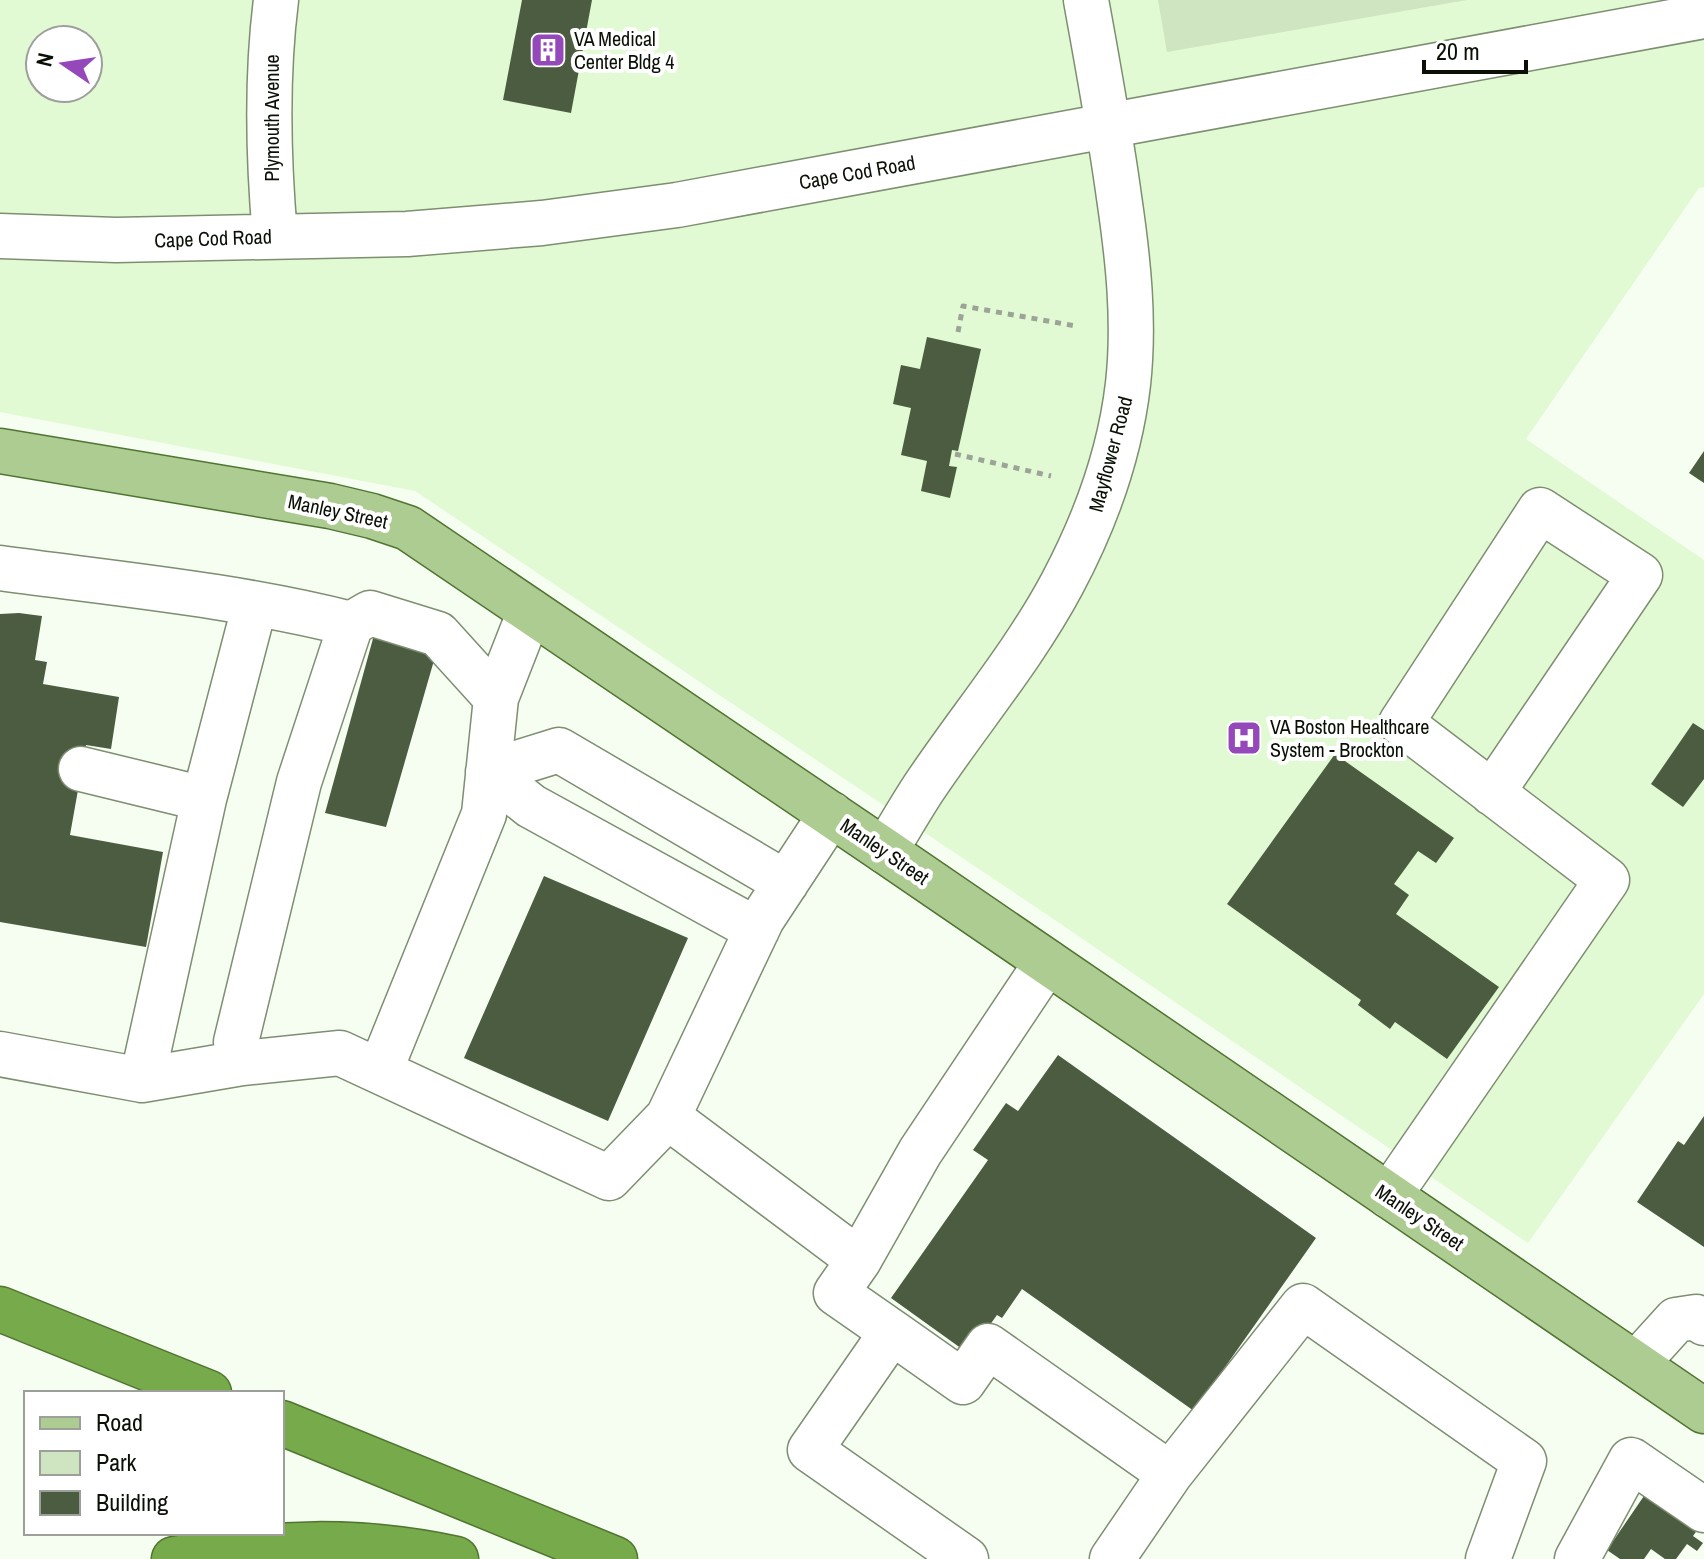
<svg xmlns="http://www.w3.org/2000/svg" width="1704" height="1559" font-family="'Archivo Narrow',sans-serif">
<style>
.built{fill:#e2fad3;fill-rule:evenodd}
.green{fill:#cfe4c1}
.building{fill:#4c5c41}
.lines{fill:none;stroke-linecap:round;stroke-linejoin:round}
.minor-casing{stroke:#7d8e71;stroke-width:47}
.major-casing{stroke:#507432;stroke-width:47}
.highway-casing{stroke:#507432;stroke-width:47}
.path{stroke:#9ca397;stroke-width:5;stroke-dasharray:6 6;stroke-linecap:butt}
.minor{stroke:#fff;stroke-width:44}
.major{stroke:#adcc92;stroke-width:44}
.highway{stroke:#76aa4a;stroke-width:44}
.labels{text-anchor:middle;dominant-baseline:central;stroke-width:8;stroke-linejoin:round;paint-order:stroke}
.poi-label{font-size:20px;fill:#0a1006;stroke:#fff;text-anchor:start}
.street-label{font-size:20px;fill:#0a1006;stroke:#fff}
</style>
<rect width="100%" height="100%" fill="#f6fef1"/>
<path class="built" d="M0,0H1704V187L1699,188L1526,439L1704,560V994L1528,1243L1049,916L415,491L0,412ZM40,40H88V88H40Z"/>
<path class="green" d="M1158,0H1467L1167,52Z"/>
<path class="building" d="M522,0H592L571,113L503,100Z
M927,337L981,349L958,451L952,450L949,466L957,467L950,498L921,491L927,461L901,455L911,408L893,404L901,365L920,369Z
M1704,451V483L1689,473Z
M19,613L42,616L35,660L47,662L43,684L119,697L111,749L86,745L70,835L163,852L146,947L0,922V614Z
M374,635L437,650L386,827L325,813Z
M1693,723L1704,730V779L1683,807L1651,784Z
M1335,754L1454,838L1436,863L1418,851L1394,884L1409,895L1396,914L1499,987L1447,1059L1395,1022L1390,1029L1358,1005L1361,1000L1227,904Z
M544,876L688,938L608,1121L464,1058Z
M1058,1055L1316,1238L1194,1411L1022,1289L1002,1318L997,1315L969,1354L891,1298L988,1160L973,1150L1006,1103L1018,1111Z
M1704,1116V1247L1637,1202L1678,1141L1684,1145Z
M1646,1493L1698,1529L1693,1536L1703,1543L1697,1551L1687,1544L1676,1559H1665L1651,1549L1644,1559H1620L1607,1550Z"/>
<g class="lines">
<defs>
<path id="minor" d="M0,236L116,240L407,234L542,223L677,205L1704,16
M275,236C268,156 266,79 276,0
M0,568C117,584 237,595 351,624
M81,769L204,799
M488,772L559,750L786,883
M488,772L531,806L757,930
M885,851C898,830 910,809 923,789C969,720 1023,657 1062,584C1095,522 1120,453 1128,384C1135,321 1128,258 1119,197C1110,131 1098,66 1086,0
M0,1054L142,1080L242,1063L340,1053L609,1178L668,1117L762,919L831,814
M242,1063L236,1042L299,782L351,624L370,613L438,634L496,698
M380,1071L484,814L496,698L530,611
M142,1080L204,799L255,604
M668,1117L859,1260L920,1152L1047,962
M1389,1196L1607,880L1401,723L1540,510L1640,575L1492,793
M859,1260L836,1293L892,1332L810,1450L966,1559
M892,1332L963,1382L988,1346L1170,1474L1303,1306L1524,1461L1488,1559
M1636,1364L1676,1320L1696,1317L1704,1323
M1112,1559L1170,1474
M1577,1559L1631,1460L1704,1510"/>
<path id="major" d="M0,451L330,506L372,516L408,528L885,851L1704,1411"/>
<path id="highway" d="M0,1309L209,1393
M282,1423L615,1559
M174,1559C269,1541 361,1538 456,1559"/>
</defs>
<use href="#minor" class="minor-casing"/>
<use href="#major" class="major-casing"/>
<use href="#highway" class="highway-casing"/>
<path class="path" d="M958,332L963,306L1076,326
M955,454L1051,476"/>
<use href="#minor" class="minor"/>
<use href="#major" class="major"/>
<use href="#highway" class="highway"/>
</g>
<defs>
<symbol id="building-square" viewBox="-11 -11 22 22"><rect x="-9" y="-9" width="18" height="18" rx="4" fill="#9448ba" stroke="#fff"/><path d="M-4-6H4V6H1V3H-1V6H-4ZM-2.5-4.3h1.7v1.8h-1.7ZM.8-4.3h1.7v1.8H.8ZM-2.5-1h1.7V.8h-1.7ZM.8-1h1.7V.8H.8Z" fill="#fff"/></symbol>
<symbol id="hospital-square" viewBox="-11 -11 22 22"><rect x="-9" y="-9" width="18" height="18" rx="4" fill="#9448ba" stroke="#fff"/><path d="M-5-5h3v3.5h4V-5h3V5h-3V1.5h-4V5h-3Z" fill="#fff"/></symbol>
</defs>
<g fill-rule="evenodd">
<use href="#building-square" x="528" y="30" width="40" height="40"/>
<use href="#hospital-square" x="1224" y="718" width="40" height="40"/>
</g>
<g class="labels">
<g class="poi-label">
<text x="574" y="38">VA Medical<tspan x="574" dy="23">Center Bldg 4</tspan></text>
<text x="1270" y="726">VA Boston Healthcare<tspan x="1270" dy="23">System - Brockton</tspan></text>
</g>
<g class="street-label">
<text transform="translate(271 118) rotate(-90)">Plymouth Avenue</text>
<text transform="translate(857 172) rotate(-10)">Cape Cod Road</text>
<text transform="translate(213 238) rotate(-2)">Cape Cod Road</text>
<text transform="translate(1110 454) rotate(-75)">Mayflower Road</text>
<text transform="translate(338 511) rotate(12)">Manley Street</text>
<text transform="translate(885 851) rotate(34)">Manley Street</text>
<text transform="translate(1420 1217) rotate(34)">Manley Street</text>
</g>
</g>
<rect x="24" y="1391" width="260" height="144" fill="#ffffff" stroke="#9d9f9b" stroke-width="2"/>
<rect x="40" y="1417" width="40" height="12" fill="#adcc92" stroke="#9d9f9b" stroke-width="2"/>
<text x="96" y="1431" font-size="24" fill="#0a1006">Road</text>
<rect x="40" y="1451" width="40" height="24" fill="#cfe4c1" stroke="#9d9f9b" stroke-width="2"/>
<text x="96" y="1471" font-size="24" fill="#0a1006">Park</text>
<rect x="40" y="1491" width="40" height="24" fill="#4c5c41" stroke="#9d9f9b" stroke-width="2"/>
<text x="96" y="1511" font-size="24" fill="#0a1006">Building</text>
<g transform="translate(64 64) rotate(283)"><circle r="38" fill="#ffffff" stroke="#9d9f9b" stroke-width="2"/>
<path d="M0-6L14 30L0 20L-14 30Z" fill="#9448ba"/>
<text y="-12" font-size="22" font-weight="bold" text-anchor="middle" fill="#0a1006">N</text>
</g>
<path d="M1424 60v12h102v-12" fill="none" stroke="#0a1006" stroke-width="4"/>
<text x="1436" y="60" font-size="24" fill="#0a1006" stroke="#ffffff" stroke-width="6" paint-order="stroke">20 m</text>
</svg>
